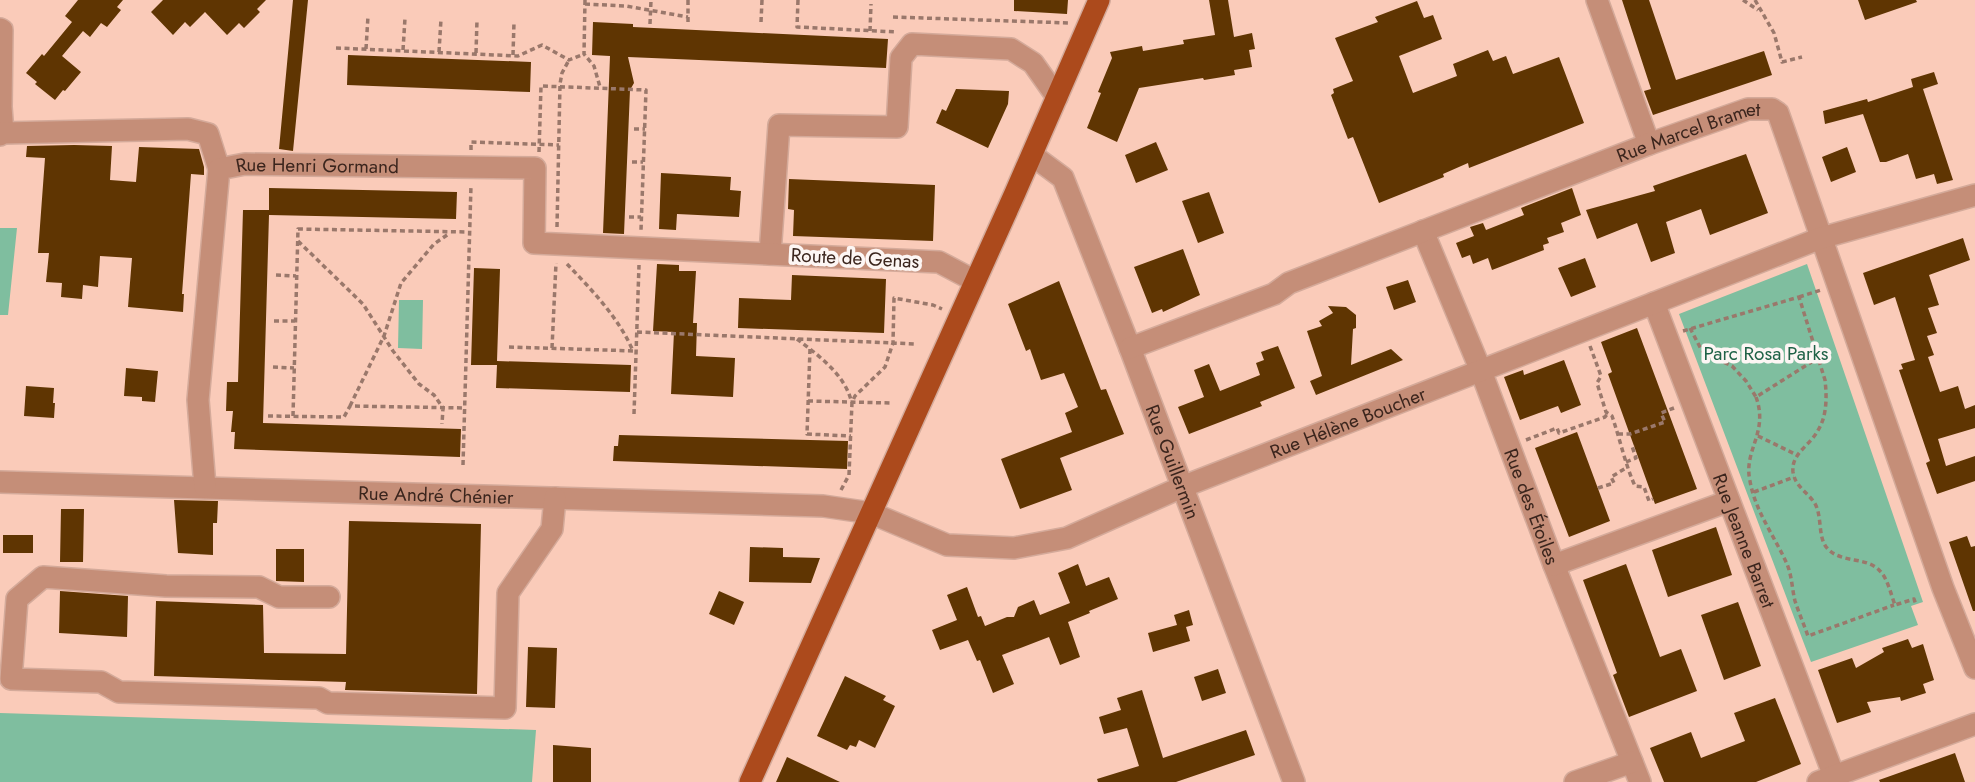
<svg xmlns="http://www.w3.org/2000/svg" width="1975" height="782" font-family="Jost,sans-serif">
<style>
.green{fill:#7fbe9f}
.building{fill:#5f3502}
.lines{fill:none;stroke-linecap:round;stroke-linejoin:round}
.minor-casing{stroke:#d4aa9a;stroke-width:24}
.major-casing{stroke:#d4aa9a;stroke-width:24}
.path{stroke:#9a786b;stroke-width:3.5;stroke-dasharray:5 3.5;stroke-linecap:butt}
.minor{stroke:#c58e78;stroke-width:21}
.major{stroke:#ac4a1c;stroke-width:21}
.labels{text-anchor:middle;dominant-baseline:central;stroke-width:7;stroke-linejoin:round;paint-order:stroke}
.street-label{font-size:19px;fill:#3b251d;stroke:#fdf6f4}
.park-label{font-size:19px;fill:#1f6247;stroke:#fdf6f4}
</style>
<rect width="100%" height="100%" fill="#facbb9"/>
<path class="green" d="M0,228H17L8,315H0Z
M1807,264L1923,602L1911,606L1918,625L1811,662L1679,314Z
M399,300H423L422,349L398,348Z
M0,713L536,730L532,782H0Z"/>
<path class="building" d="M78,0H123L117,7L121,10L107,27L101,23L90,37L83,31L62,56L81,72L65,91L63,90L55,100L35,84L37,82L26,73L42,54L44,56L72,22L65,16Z
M163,0H266L257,9L260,12L244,28L239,23L227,35L205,12L190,27L185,22L173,35L151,12Z
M293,0H308L293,151L279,149Z
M1014,0H1068L1067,14L1014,11Z
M1209,0H1228L1234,37L1252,33L1255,49L1249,50L1252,67L1234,70L1235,75L1204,80L1203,78L1139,88L1117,142L1087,128L1101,93L1098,92L1112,58L1110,52L1142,46L1143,51L1184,44L1183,40L1215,35Z
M1622,0H1649L1676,80L1764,51L1772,75L1653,115L1644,91L1651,89Z
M1858,0H1916L1917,2L1865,20Z
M1417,1L1424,18L1433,15L1442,39L1399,56L1413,93L1457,76L1453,64L1488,50L1493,61L1506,56L1513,74L1559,57L1584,123L1469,168L1468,163L1443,174L1444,177L1379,203L1353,137L1348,139L1331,95L1334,93L1333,89L1353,81L1335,38L1378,22L1375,17Z
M593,22L633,24V27L888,39L886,68L628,57L634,83L630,90L624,234L603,233L610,56L592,55Z
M348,55L531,62L530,92L347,85Z
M1934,72L1938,84L1923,89L1953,180L1937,184L1934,174L1916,179L1908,154L1886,162H1880L1863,114L1825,124L1823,111L1867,99L1868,102L1913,87L1911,79Z
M956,89L1009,91L1008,104L988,148L936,123L942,109L946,111Z
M1156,142L1168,170L1136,183L1125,155Z
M74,145L112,146L110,180L136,182L139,147L199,149L204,167V175L191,174L182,294H184L183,312L128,307L132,258L100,256L98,287L83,285L82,299L61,297L62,283L46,282L49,253H38L45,158L26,157L27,146Z
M1847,147L1856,172L1831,182L1822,157Z
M1746,154L1768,213L1710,235L1701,209L1666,222L1675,253L1651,262L1637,223L1597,239L1586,210L1655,191L1653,186Z
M661,173L731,177L730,190L741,191L739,217L677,214L676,230L659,229Z
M789,179L935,185L933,241L793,236L794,210L788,209Z
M269,188L457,192L456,219L269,215L263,423L461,429L460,457L234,449L235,432H231L233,411H226L227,382H238L243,210H269Z
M1572,188L1581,215L1561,223L1564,232L1547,238L1549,243L1543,245L1544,250L1492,270L1488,258L1473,264L1470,255L1462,258L1456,243L1474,236L1470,227L1483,223L1486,230L1524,215L1521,208Z
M1209,192L1224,233L1198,243L1182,201Z
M1963,238L1970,260L1929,275L1939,305L1928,308L1937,333L1927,336L1934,355L1928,357L1940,392L1958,386L1965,409L1975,405V428L1938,439L1946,466L1975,456V481L1937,494L1926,463L1930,461L1899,370L1903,369L1901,364L1915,360L1895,297L1874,305L1863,273Z
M1183,249L1200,295L1163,312L1162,309L1152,313L1134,267Z
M1585,258L1596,287L1571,297L1558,268Z
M657,264L679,265V271H696L693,323H697L696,356L735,358L733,397L671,394L674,332L653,331Z
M474,268L500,269L497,361L631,365L630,392L496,388L497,365H471Z
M792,275L886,279L884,333L738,328L739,298L791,300Z
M1408,280L1416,302L1394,310L1386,287Z
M1059,281L1101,390L1106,389L1124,434L1060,458L1072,490L1020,509L1001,459L1072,432L1065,413L1078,407L1064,373L1041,380L1030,349L1026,351L1008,304Z
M1328,306L1346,307L1356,315V328L1353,329L1351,365L1391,349L1403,360L1316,395L1310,381L1322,376L1307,331L1322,326L1319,321L1333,313Z
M1637,328L1697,489L1655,504L1608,374L1612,372L1601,342Z
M1278,346L1295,388L1260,402L1262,406L1189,434L1178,407L1204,397L1194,370L1209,364L1220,391L1260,375L1256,363L1264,360L1261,352Z
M1564,360L1581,405L1561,413L1558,406L1520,420L1504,377L1523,370L1524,375Z
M126,368L158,371L155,402L142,401V397L124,396Z
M26,386L54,388L53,403H55L54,418L24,416Z
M1577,432L1610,521L1569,537L1535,448Z
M619,435L848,441L847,469L613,461L614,446H618Z
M174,500L218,501L217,523H213V555L178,553Z
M61,509H84L83,562H60Z
M349,521L481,524L477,694L345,690L346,682L154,676L156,601L263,605L264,653L346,654Z
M1716,527L1732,575L1668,597L1652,550Z
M3,535H33V553H3Z
M1967,536L1971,547L1975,546V611H1973L1949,542Z
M750,547L783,548V557L820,558L811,583L749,582Z
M276,549H304V582L276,581Z
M1078,564L1086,586L1109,577L1118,599L1089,611L1090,613L1068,622L1080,657L1060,665L1049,637L1002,655L1014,684L993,693L980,660L977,661L968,640L940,650L932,630L957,620L947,595L967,587L978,617L981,616L985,626L1007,617H1014L1018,607L1034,600L1040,615L1070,603L1058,573Z
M1626,564L1660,657L1681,649L1697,691L1629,717L1613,675L1617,673L1583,580Z
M60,591L128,596L127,637L59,633Z
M719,591L744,602L734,625L709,614Z
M1738,602L1761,666L1724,680L1701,615Z
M1189,610L1193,625L1186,627L1190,641L1153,652L1148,633L1177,625L1174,615Z
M1908,639L1912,648L1923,644L1934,680L1923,684L1926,693L1901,701L1900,697L1867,702L1871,712L1837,723L1818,670L1852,658L1856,668L1884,652L1882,648Z
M528,647L557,648L555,708L526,707Z
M1218,669L1226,693L1202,701L1194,677Z
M845,676L886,696L883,700L895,706L875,748L859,740L856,747L850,745L847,750L817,736Z
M1142,690L1163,758L1246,730L1255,755L1176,782H1098L1097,779L1139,766L1127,728L1104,734L1099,717L1121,710L1117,698Z
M1775,698L1801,764L1756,782H1664L1650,748L1691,732L1701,758L1745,741L1734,713Z
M553,745L591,748V782H553Z
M1955,753L1965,782H1880L1879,780Z
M787,757L840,782H776Z"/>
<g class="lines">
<defs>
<g id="minor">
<path d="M1597,0L1649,144"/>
<path d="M0,29L2,30L1,107L3,133"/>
<path d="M0,135L3,133L188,129L208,134L219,169"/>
<path id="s1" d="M1032,155L1063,178L1130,348L1294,782"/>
<path id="s2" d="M1423,231L1481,371L1554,565L1640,782"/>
<path d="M770,254L779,125L897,127L901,58L912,44L1011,49L1033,63L1057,97"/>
<path id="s3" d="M1654,303L1834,776"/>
<path id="s4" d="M1130,348L1274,294L1289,283L1649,144L1748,109H1772L1778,113L1784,130L1943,588L1975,668"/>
<path id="s5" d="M0,482L823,506L871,513L947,545L1014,548L1067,538L1182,487L1821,238L1975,195"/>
<path id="s6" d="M205,487L198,400L219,169L245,164L535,168L534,243L939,262L975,281"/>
<path d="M1554,565L1729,501"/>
<path d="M329,597H279L259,587L166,586L43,577L17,599L11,679L101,682L119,692L319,698L328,703L505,708L508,593L552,529L555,498"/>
<path d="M1575,782L1632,762"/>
<path d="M1818,782L1975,724"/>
</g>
<path id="major" d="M750,782L1015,193L1099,0"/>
</defs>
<use href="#minor" class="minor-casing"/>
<use href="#major" class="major-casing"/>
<path class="path" d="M585,0L584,54L594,66L600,87
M688,0V23
M798,0L797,27L897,32
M1743,0L1758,10
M1755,0L1774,33L1782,62L1802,57
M585,4L626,6L688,17
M893,17L1070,23
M761,22L762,0
M650,24L651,0
M870,31L871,4
M336,48L518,56L542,45L569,60L584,54
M366,49L368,16
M403,50L405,18
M439,52L441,19
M476,53L477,20
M513,55L514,22
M634,129H645
M471,150V142L559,145
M539,152L541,86L646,90L641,230
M632,162H643
M629,217H641
M557,227L560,84L562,73L569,60
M298,241L363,304L393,351L419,384L434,395L443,408L442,424
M567,264C591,289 619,318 633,351
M276,275L296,276
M1799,297L1821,290
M274,321H295
M1690,328L1701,349L1705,354L1732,366L1746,381L1756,397L1818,358
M1683,331L1799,297L1825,380C1827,398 1827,417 1817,432C1809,446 1791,454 1793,472C1795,486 1806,491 1814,502C1823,516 1817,536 1827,548C1841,564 1867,556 1880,571C1888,579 1891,595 1895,605L1914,599L1916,605
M637,332L916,344
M797,339C818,355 844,374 851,400
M1590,346L1601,376L1597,383L1606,412L1612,416C1620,439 1625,464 1635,486L1644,487L1649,501L1653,499
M509,347L636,351
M552,348L556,263
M810,349L807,434L851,436
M273,367L294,368
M1756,397C1769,433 1743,450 1750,481C1755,511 1775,537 1787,564C1792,576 1792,589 1795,601C1799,613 1804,625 1808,636L1894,605
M808,401L890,403
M350,406L384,336L401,283L434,244L450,233
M634,414L639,265
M268,416L344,417L350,406L465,408
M293,416L298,229L468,232
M1618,434H1630L1665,422L1661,413L1674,408
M1758,436L1797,455
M1526,440L1557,428L1559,433L1605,417L1608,413
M1626,462L1636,458L1632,446L1634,445
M463,465L471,185
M1598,488L1614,483L1611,477L1626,468
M841,490L849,475L852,402L855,396L885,367L893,343L894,298L933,305L942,309
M1754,492L1794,477"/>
<use href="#minor" class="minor"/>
<use href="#major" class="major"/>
</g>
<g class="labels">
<g class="street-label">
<text stroke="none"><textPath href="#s4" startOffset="600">Rue Marcel Bramet</textPath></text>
<text stroke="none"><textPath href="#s6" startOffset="418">Rue Henri Gormand</textPath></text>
<text transform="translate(855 258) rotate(3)">Route de Genas</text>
<text stroke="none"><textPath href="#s5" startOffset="1379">Rue Hélène Boucher</textPath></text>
<text stroke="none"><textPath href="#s1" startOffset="343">Rue Guillermin</textPath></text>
<text stroke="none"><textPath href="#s5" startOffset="436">Rue André Chénier</textPath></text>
<text stroke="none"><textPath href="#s2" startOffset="296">Rue des Étoiles</textPath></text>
<text stroke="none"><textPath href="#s3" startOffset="254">Rue Jeanne Barret</textPath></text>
</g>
<g class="park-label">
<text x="1766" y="353">Parc Rosa Parks</text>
</g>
</g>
</svg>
